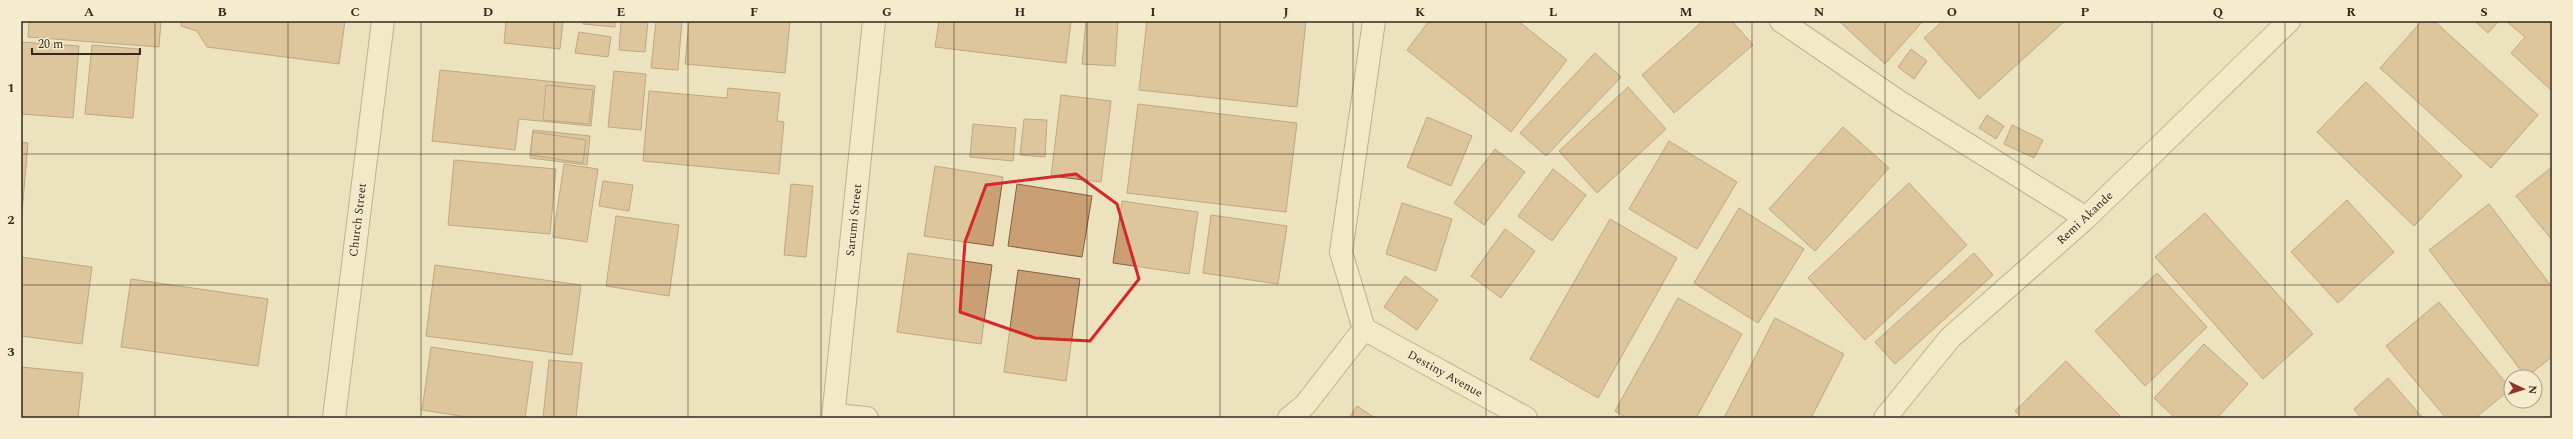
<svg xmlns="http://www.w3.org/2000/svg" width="2573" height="439" font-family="Spectral,serif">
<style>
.building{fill:#ca9f74;stroke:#835f3e}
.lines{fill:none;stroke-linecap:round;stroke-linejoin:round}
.street-casing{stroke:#847357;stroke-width:24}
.street{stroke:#f8efd1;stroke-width:22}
.marked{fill:none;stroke:#d62828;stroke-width:3;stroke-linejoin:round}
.grid{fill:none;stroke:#34291c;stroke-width:1;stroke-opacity:0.55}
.labels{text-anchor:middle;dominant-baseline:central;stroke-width:3;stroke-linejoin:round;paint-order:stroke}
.street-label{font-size:12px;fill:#34291c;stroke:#f4eccd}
.neatline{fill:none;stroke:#34291c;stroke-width:1.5}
.grid-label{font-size:13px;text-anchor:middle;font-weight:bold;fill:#34291c}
</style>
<rect width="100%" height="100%" fill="#ece3be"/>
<path class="building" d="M29,21H161L159,47L28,37Z
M182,21H345L339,64L207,47L197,31L181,26Z
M506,21H563L560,49L504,43Z
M583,21H615V27L583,24Z
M621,21H648L645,52L619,50Z
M656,21H682L678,70L651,68Z
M689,21H790L785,73L685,64Z
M939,21H1071L1066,63L935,47Z
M1086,21H1118L1115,66L1082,64Z
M1147,21H1306L1297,107L1139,90Z
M1429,21H1518L1567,60L1511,132L1407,50Z
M1703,21H1732L1753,45L1674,113L1642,75Z
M1839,21H1923L1885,64Z
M1943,21H2065L1979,99L1924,38Z
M2422,21H2434L2538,115L2491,168L2380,68Z
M2475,21H2499L2488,33Z
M2506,21H2552V91L2511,53L2525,37Z
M579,32L611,37L608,57L575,53Z
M21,42L79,46L73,118L21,114Z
M92,45L139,49L133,118L85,114Z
M1911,49L1927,61L1914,79L1898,67Z
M1595,53L1621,77L1546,156L1520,133Z
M440,70L595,86L591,126L519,119L515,150L432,141Z
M614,71L646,74L641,130L608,127Z
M2366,82L2462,176L2414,226L2317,132Z
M546,85L593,90L589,124L543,120Z
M1628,87L1666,129L1597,193L1559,151Z
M728,88L780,93L777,121L784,122L779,174L643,161L649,91L727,98Z
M1061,95L1111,101L1101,182L1051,176Z
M1138,104L1297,123L1286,212L1127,193Z
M1987,115L2004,126L1996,139L1979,128Z
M1427,117L1472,136L1451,186L1407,167Z
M1024,119L1047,120L1045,157L1020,155Z
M973,124L1016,128L1013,161L970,157Z
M2012,125L2043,140L2034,158L2004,144Z
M1843,127L1889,168L1815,251L1769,209Z
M533,130L590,136L587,165L530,158Z
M533,132L586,140L583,163L530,155Z
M1669,141L1737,182L1697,249L1629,209Z
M21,142L28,143L21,224Z
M1495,149L1525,172L1484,225L1454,203Z
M454,160L556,169L550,234L448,225Z
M564,164L598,169L587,242L553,237Z
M935,166L1003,177L993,246L924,236Z
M2552,167V240L2516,196Z
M1553,169L1586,195L1552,241L1518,216Z
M603,181L633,185L629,211L599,206Z
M1909,183L1967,245L1865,340L1808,278Z
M791,184L813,186L806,257L784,255Z
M1017,184L1092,196L1082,257L1008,246Z
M2347,200L2394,252L2338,303L2291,252Z
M1122,201L1198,212L1189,274L1113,263Z
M1402,203L1452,219L1436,271L1386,254Z
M2489,204L2552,287V357L2526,377L2429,250Z
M1739,208L1804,249L1758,323L1694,283Z
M2205,213L2313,334L2263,379L2155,257Z
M1211,215L1287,226L1278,284L1203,273Z
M616,216L679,225L669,296L606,286Z
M1610,219L1677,258L1598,398L1530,359Z
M1505,229L1535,251L1501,298L1471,276Z
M908,253L992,265L981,344L897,332Z
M1974,253L1993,275L1895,364L1875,342Z
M21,257L92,267L82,344L21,336Z
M435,265L581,285L572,355L426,336Z
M1018,270L1080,279L1066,381L1004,372Z
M2157,273L2207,327L2145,386L2095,331Z
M1405,276L1438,300L1417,330L1384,307Z
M131,279L268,299L258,366L121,347Z
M1678,298L1742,334L1696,418H1627L1615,411Z
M2439,302L2511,389L2475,418H2446L2386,346Z
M1775,318L1844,354L1811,418H1724Z
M2204,344L2248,384L2217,418H2175L2154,398Z
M431,347L533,362L525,418H473L422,410Z
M549,360L582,363L576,418H543Z
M2066,361L2122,418H2022L2015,411Z
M21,367L83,373L78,418H21Z
M2388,378L2423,418H2361L2354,409Z
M1357,406L1375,418H1349Z"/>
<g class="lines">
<defs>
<path id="street" d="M1781,21L1898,101L2086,218
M1364,329L1526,418
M834,415L867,418
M334,418L383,21
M833,418L874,21
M1289,418L1305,405L1364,329L1341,252L1374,21
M1885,418L1950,338L2086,218L2289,21"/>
</defs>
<use href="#street" class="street-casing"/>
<use href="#street" class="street"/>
</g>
<path d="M0 0H2573V439H0ZM1076,174L1117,204L1139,279L1090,341L1035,338L960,312L965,242L986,185Z" fill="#ece3be" fill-opacity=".55" fill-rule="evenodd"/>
<path class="marked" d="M1076,174L1117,204L1139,279L1090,341L1035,338L960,312L965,242L986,185Z"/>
<path class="grid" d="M155,21V418M288,21V418M421,21V418M554,21V418M688,21V418M821,21V418M954,21V418M1087,21V418M1220,21V418M1353,21V418M1486,21V418M1619,21V418M1752,21V418M1885,21V418M2019,21V418M2152,21V418M2285,21V418M2418,21V418M21,154H2552M21,285H2552"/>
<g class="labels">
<g class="street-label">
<text transform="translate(2085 218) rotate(-43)">Remi Akande</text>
<text transform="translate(358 220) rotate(-83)">Church Street</text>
<text transform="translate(854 220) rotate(-84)">Sarumi Street</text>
<text transform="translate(1445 374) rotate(29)">Destiny Avenue</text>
</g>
</g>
<rect width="2573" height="439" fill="none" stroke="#f4eccd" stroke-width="44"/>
<g transform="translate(2523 389) rotate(94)"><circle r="19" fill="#f4eccd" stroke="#a79e86"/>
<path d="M0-3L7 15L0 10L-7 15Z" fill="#923129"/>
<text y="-6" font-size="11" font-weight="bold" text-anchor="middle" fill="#34291c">N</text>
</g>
<path d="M32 48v6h108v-6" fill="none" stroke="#34291c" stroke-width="2"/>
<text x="38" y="48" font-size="12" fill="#34291c" stroke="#f4eccd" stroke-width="3" paint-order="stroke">20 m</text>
<rect x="22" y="22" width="2529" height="395" class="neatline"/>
<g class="grid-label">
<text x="89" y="16">A</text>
<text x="222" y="16">B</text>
<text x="355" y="16">C</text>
<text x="488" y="16">D</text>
<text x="621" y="16">E</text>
<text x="754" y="16">F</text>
<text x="887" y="16">G</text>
<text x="1020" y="16">H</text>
<text x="1153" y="16">I</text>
<text x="1286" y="16">J</text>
<text x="1420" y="16">K</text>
<text x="1553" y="16">L</text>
<text x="1686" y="16">M</text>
<text x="1819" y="16">N</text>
<text x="1952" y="16">O</text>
<text x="2085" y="16">P</text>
<text x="2218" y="16">Q</text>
<text x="2351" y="16">R</text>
<text x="2484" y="16">S</text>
<text x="11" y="92">1</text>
<text x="11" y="224">2</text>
<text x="11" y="356">3</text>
</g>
</svg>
